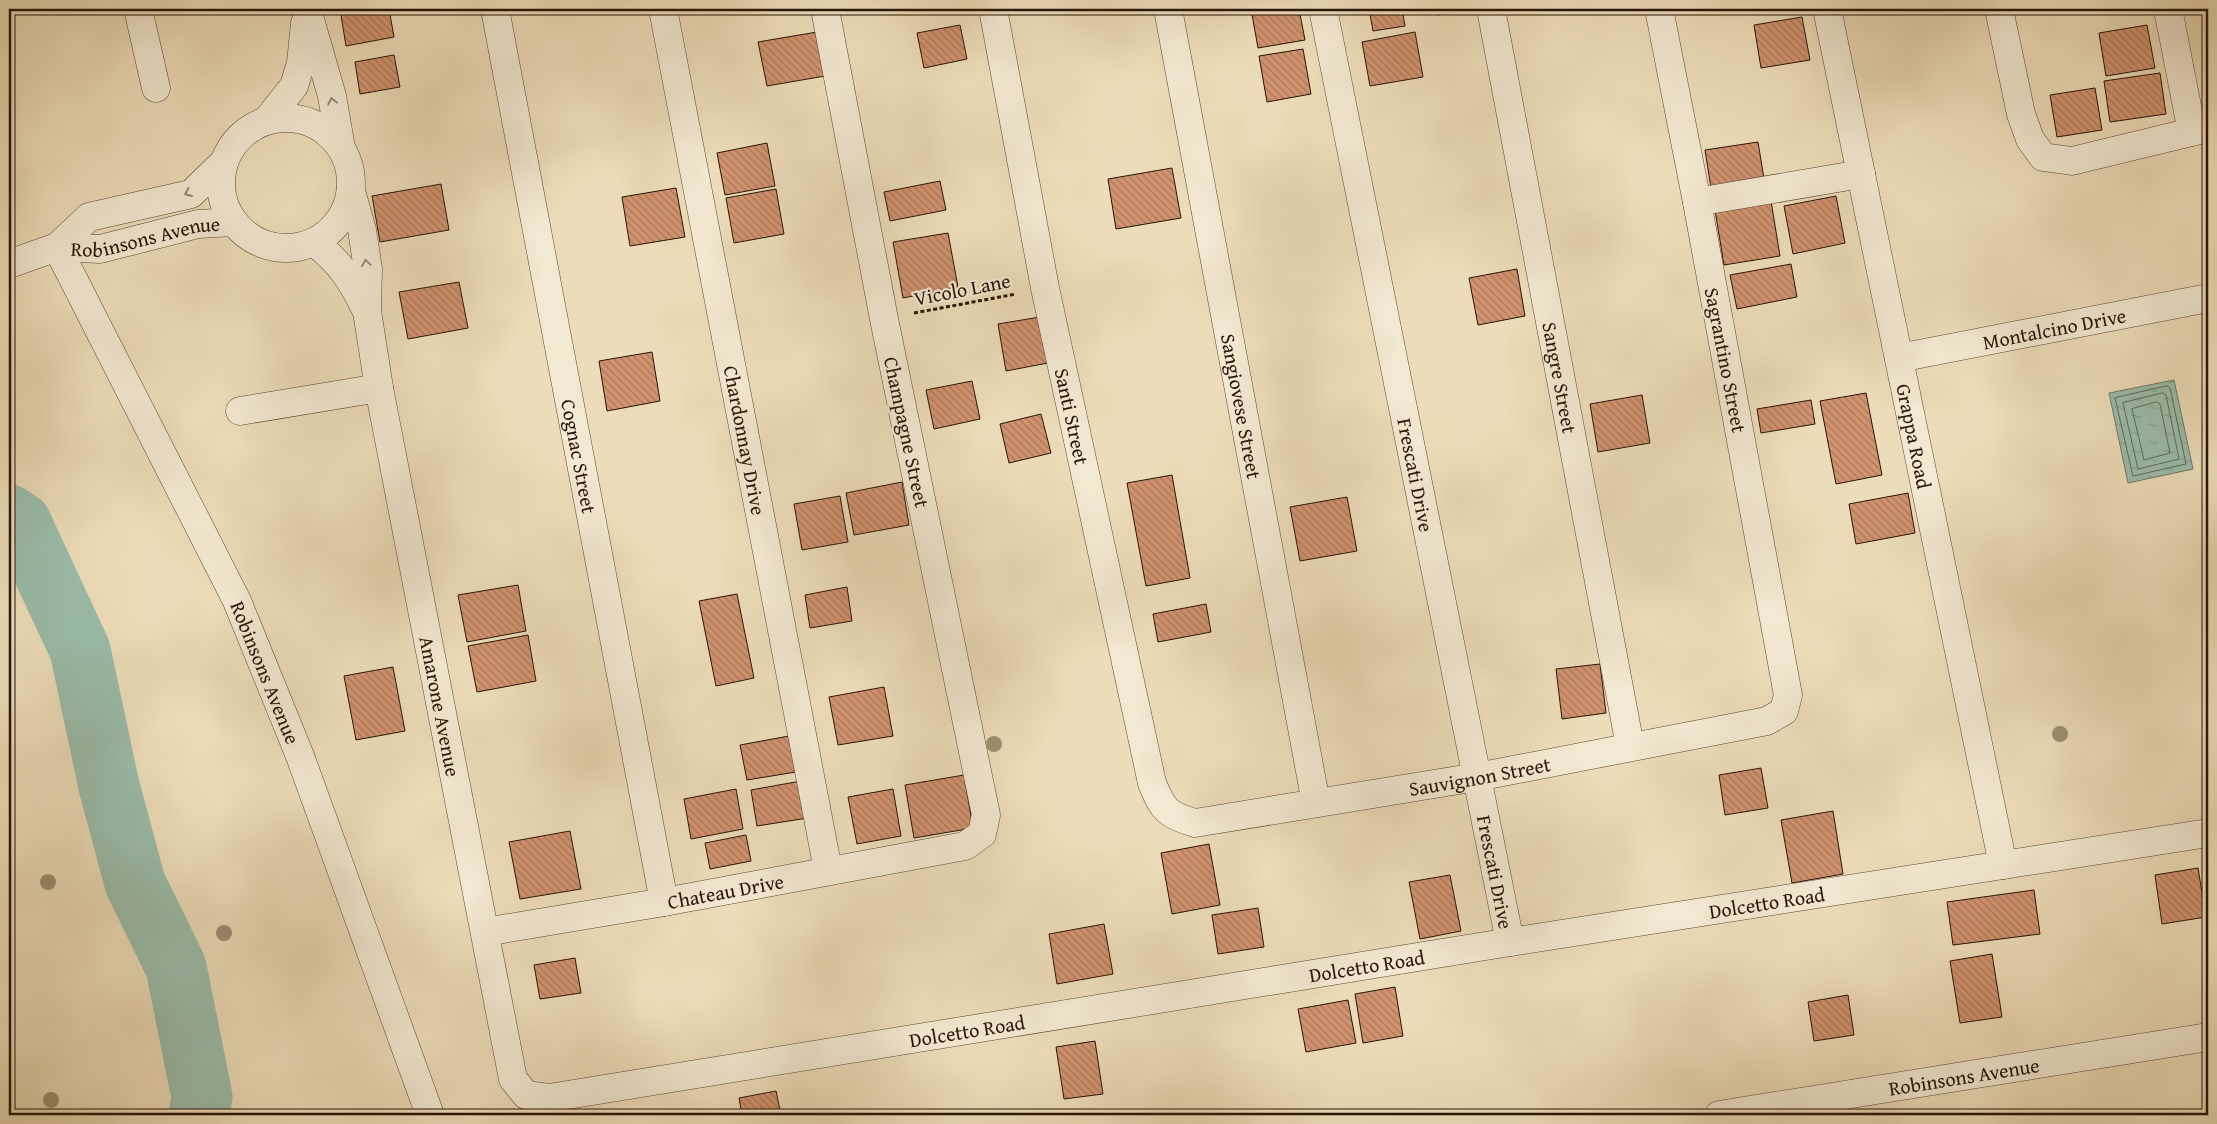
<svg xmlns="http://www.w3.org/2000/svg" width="2217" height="1124" font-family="'Gentium Book Plus',serif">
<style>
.water{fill:url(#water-ripples);stroke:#6c7969}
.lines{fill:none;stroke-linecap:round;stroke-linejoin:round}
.shore{stroke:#606859;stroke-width:1}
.river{stroke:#9abcaa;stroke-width:61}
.building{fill:url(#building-back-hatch);stroke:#271408}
.street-casing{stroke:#584634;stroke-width:29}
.path{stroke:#271408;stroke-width:3;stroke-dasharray:4 2.5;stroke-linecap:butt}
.street{stroke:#f3e8d2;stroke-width:28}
.tree{fill:#9c8f72}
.oneway{stroke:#978977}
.labels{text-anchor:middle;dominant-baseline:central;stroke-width:4.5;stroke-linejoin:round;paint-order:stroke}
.street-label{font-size:20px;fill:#271408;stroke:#f3e8d2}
</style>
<defs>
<pattern id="water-ripples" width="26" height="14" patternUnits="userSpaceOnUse" patternTransform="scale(1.25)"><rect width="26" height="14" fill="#9abcaa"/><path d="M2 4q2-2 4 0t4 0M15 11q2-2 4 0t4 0" fill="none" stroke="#85a191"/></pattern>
<pattern id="building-back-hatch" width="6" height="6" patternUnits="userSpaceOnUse" patternTransform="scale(1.25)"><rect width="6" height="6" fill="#d19370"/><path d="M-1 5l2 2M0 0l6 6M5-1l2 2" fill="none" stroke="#aa775a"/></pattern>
</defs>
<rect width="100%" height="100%" fill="#eddcb9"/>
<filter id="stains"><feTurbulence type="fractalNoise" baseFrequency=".004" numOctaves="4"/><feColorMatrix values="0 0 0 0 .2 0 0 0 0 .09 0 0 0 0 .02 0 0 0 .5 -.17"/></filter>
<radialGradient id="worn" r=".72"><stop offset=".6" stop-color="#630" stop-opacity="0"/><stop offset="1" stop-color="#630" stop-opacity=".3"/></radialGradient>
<path class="water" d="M2174,380L2193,469L2128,483L2109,393Z"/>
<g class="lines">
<path class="shore" d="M2167,386L2170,388L2186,464L2133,476L2115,398Z
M2163,393L2166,395L2179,459L2138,469L2123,403Z
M2157,402L2160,404L2170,453L2144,460L2132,409Z"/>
<path class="river" d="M9,515L21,523L80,650L109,786L135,883L176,967L202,1097L199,1115"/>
</g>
<path class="building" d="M340,9H389L394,37L346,46Z
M1251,9H1299L1305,40L1258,48Z
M1369,9H1402L1405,26L1373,31Z
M1436,9H1465L1466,10L1437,15Z
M1802,17L1810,60L1761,68L1754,25Z
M960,25L967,59L924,68L917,33Z
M2147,25L2155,68L2106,76L2099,33Z
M817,32L825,76L767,86L758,42Z
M1415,32L1423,77L1370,86L1362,42Z
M1303,49L1311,94L1267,102L1259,56Z
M394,55L400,87L360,94L355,62Z
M2203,61H2208V93Z
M2160,73L2166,114L2110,122L2104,81Z
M2095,88L2102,130L2057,137L2050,95Z
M1758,142L1764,179L1711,188L1705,150Z
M767,143L775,186L725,195L717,153Z
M1172,168L1181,218L1116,229L1108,179Z
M940,181L946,210L890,221L884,192Z
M441,184L449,230L380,242L372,196Z
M676,188L685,237L630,246L622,197Z
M776,189L784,234L734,243L726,198Z
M1836,196L1845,243L1793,254L1784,206Z
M1771,201L1780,256L1724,265L1715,210Z
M948,233L958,287L903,298L893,242Z
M1791,264L1797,297L1737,309L1730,275Z
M1517,269L1525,316L1478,325L1469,278Z
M459,282L468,328L408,339L399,292Z
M1040,317L1048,363L1006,371L998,324Z
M652,352L660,401L607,411L599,361Z
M972,381L980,419L934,429L926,390Z
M1866,393L1882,475L1836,484L1820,401Z
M1642,395L1650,443L1598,452L1590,404Z
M1811,400L1815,424L1761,433L1757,409Z
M1041,414L1051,453L1009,463L1000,424Z
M1172,475L1190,578L1146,586L1127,483Z
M902,482L909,525L854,535L846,493Z
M1908,493L1915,533L1856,544L1849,504Z
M840,496L848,542L802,550L794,504Z
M1347,497L1357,551L1300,561L1290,507Z
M518,585L526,631L467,642L458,595Z
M847,587L852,621L810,628L805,595Z
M737,594L754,678L716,686L699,601Z
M1206,604L1211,632L1158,642L1153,614Z
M528,635L536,681L477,692L468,646Z
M1600,664L1606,713L1562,719L1556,669Z
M393,667L405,731L356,740L344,676Z
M884,687L893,736L838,745L829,697Z
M789,736L796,772L747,780L740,745Z
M1761,768L1768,808L1725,815L1719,775Z
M964,775L973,828L914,838L905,785Z
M801,781L808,818L757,826L751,790Z
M736,789L743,829L691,839L684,799Z
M893,789L901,836L857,844L848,797Z
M1833,811L1843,874L1792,883L1781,820Z
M570,831L581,889L520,899L509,842Z
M746,835L751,861L710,869L705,843Z
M1209,844L1220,905L1172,914L1161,853Z
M2198,868L2206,917L2162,924L2155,875Z
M1450,875L1461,931L1420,939L1409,882Z
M2034,890L2040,934L1953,945L1947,902Z
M1258,908L1264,947L1218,954L1212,915Z
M1104,924L1113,974L1057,984L1049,934Z
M1992,954L2002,1017L1960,1023L1950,961Z
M575,958L581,993L540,999L534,965Z
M1395,987L1403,1036L1363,1043L1355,994Z
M1848,995L1854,1035L1814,1041L1808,1002Z
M1348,1000L1356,1043L1306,1052L1298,1009Z
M1095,1041L1103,1094L1064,1099L1056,1047Z
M776,1091L781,1115H742L739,1098Z"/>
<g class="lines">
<defs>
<g id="street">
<path d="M138,9L156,88"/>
<path d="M307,9L332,96L341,148"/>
<path id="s1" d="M495,9L664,902"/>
<path id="s2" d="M663,9L828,870"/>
<path id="s3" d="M993,9L1045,288L1152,783C1163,810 1167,815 1195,823L1477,777L1767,721L1784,711L1788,695L1697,202L1659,9"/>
<path id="s4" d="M1168,9L1316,803"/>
<path id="s5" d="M1323,9L1510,942"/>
<path id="s6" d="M1491,9L1630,746"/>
<path id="s7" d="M1827,9L2003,865"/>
<path d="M1999,9L2021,114L2030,139L2043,157L2072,161L2208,128"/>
<path d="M2168,9L2192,132"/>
<circle cx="286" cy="183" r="65"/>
<path d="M267,120L294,86L301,63L305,23"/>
<path id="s8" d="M351,191L362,230L368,269L367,311L379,388L513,1079L526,1095L549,1098L1510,942L2208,833"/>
<path d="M1697,202L1861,174"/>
<path d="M314,242C340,263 350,277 365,308"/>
<path id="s9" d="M57,247L237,601L300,756L430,1115"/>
<path id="s10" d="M57,247L100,249L198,224L234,222"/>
<path d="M9,264L57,247L89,217L191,194L224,162"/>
<path id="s11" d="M1899,358L2208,298"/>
<path d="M240,411L379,388"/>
<path id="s12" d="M485,932L664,902L965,846L982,834L986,815L884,319L825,9"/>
<path id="s13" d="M1719,1115L2208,1037"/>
</g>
</defs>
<use href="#street" class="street-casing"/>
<path class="path" d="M914,313L1016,294"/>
<use href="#street" class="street"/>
</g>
<g class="tree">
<circle cx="2060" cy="734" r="8"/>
<circle cx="994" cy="744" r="8"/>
<circle cx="48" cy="882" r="8"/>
<circle cx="224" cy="933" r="8"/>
<circle cx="51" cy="1100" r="8"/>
</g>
<defs><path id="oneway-chevron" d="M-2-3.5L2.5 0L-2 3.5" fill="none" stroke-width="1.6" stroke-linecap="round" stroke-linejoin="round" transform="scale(1.25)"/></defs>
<g class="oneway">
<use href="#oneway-chevron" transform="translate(332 101) rotate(-102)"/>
<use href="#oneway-chevron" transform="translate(188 193) rotate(156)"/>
<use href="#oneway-chevron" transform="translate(366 263) rotate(-98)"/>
</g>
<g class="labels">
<g class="street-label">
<text stroke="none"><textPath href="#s10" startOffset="90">Robinsons Avenue</textPath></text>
<text transform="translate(962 289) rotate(-11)">Vicolo Lane</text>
<text stroke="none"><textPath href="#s11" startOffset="158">Montalcino Drive</textPath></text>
<text transform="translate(1726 360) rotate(79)">Sagrantino Street</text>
<text stroke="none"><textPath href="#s6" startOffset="375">Sangre Street</textPath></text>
<text stroke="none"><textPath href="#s4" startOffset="404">Sangiovese Street</textPath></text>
<text stroke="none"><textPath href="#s3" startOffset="415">Santi Street</textPath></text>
<text transform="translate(907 432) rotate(78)">Champagne Street</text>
<text stroke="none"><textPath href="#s7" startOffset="436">Grappa Road</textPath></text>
<text stroke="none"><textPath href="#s2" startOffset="439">Chardonnay Drive</textPath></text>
<text stroke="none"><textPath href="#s1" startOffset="455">Cognac Street</textPath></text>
<text stroke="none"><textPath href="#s5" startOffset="475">Frescati Drive</textPath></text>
<text stroke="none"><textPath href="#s9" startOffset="474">Robinsons Avenue</textPath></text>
<text stroke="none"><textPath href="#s8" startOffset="524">Amarone Avenue</textPath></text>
<text stroke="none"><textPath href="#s3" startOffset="1141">Sauvignon Street</textPath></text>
<text stroke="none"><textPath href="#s5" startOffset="880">Frescati Drive</textPath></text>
<text stroke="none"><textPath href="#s12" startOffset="244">Chateau Drive</textPath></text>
<text stroke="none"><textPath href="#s8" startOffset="2181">Dolcetto Road</textPath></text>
<text stroke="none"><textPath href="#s8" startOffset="1776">Dolcetto Road</textPath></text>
<text stroke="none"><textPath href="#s8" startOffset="1371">Dolcetto Road</textPath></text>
<text stroke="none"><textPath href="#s13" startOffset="248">Robinsons Avenue</textPath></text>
</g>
</g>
<rect width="2217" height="1124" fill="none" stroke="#eddcb9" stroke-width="30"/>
<rect x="10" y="10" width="2197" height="1104" fill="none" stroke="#271408" stroke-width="2.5"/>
<rect x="15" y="15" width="2187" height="1094" fill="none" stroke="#271408"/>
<rect width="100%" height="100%" filter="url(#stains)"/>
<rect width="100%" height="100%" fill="url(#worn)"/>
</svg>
